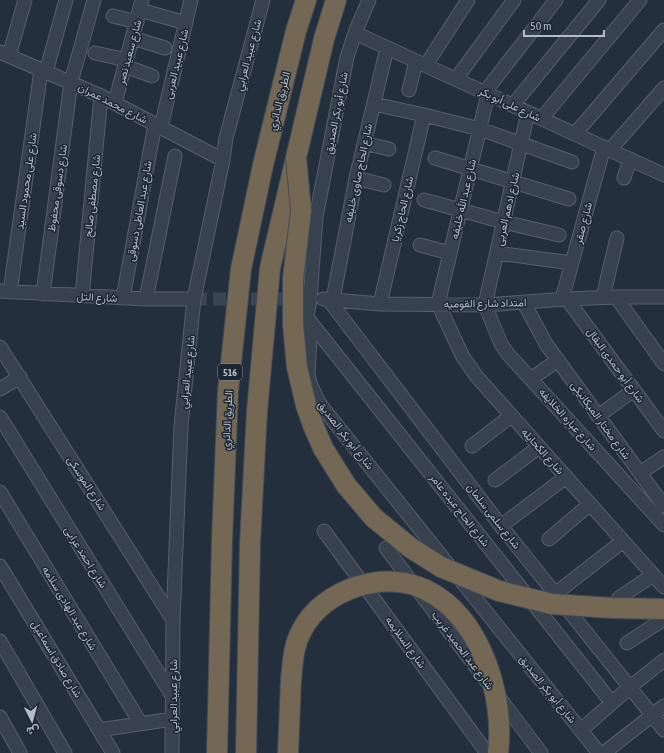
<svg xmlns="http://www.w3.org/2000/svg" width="664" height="753" font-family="'Asap Condensed',Vazirmatn,sans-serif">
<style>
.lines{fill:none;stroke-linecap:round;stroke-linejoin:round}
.minor-tunnel{stroke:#3a4453;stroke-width:13;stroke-dasharray:13 6;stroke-linecap:butt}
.minor-casing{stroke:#565f6c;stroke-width:15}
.highway-casing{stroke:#434c59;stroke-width:22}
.minor{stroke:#38414e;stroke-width:13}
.highway{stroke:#746855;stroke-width:20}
.highway-bridge-casing{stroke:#434c59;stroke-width:22;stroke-linecap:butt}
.highway-bridge{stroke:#746855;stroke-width:20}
.labels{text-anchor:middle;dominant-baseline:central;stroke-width:3;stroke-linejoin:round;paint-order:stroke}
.shield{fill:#1d2633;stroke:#878f9c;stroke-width:1}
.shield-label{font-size:10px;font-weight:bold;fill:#b4bcc9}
.street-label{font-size:11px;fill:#b4bcc9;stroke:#1d2633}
</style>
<rect width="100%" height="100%" fill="#242f3e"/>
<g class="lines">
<path class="minor-tunnel" d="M194,299H300"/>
<defs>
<path id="minor" d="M369,0L356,30L347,57L316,217L310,299L307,318L310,339L308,373L310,383L319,403L599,753
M140,10L186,23
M113,16L137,22
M355,33L664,175
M133,38L165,48
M0,52L101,96L223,160
M95,53L127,60
M9,56L25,0
M426,65L468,0
M125,66L152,76
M46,72L66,0
M456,79L514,0
M409,90L416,61
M485,92L556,0
M488,94L438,304L463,357L477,377L664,587
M115,103L142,0
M374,104L424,115L480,129L572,162
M513,105L599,0
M528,112L485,305L501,344L508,354L664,525
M542,118L640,0
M161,127L191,0
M575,134L664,30
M364,143L389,149
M610,150L664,88
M435,158L569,199
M356,178L384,185
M624,178L630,159
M424,200L504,222L559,235
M420,245L450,253
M497,253L572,263
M0,291L146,299H194
M10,292L41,70
M43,294L71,82L94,0
M82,296L101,96
M603,297L617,238
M616,297L664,364
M123,298L155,124
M146,299L175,156
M323,299L380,304L485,305L567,299L616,297H664
M328,299L501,526L664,730
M333,299L356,178L387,48
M562,299L604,147
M567,299L664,431
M524,303L546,344L664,506
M380,304L424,115
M308,319L612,703
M0,347L173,620
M531,379L558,360
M0,389L20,377
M598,416L634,390
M0,417L173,697
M472,446L511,416
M640,473L664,457
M495,480L539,447
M0,492L141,724
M501,526L566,477
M324,531L487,753
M549,539L590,504
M386,548L541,753
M0,566L113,753
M555,594L623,541
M619,598L653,575
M0,641L65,753
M627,643L664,619
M0,717L20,753
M99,730L172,719
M581,730L629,688L664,660
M172,753L173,620L181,426L194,299L223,160L226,138L263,0
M604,753L664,706"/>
<path id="highway" d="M217,753L222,540L228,391L241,269L263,165L296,31L306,0
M246,753L250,543L257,411L270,268L324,39L336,0
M288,753L291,680"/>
</defs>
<use href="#minor" class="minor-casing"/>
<use href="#highway" class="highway-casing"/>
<use href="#minor" class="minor"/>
<use href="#highway" class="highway"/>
<defs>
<path id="highway-bridge" d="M296,157L301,211L293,278V325L297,367L306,405L313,425L323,448L346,485L374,518L411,548L441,567L499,591L552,604L612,608L664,609
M291,680C293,662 293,646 302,630C323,589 385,569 426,590C481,617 505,696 498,753"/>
</defs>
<use href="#highway-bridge" class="highway-bridge-casing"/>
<use href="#highway-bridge" class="highway-bridge"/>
</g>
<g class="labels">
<rect class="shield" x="218" y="364" width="24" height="16" rx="3"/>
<g class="shield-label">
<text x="230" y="372">516</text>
</g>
<g class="street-label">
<text transform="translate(129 52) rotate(-75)">شارع سعيد نصر</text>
<text transform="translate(248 55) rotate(-75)">شارع عبيد العرابي</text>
<text transform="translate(176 64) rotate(-76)">شارع عبيد العربى</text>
<text transform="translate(279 101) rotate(-76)">الطريق الدائري</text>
<text transform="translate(113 103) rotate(27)">شارع محمد عمران</text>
<text transform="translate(510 104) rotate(25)">شارع على أبو بكر</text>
<text transform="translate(336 113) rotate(-79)">شارع أبو بكر الصديق</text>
<text transform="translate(358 173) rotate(-78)">شارع الحاج صاوى خليفه</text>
<text transform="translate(26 181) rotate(-82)">شارع على محمود السيد</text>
<text transform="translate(57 188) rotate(-82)">شارع دسوقى محفوظ</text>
<text transform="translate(92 196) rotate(-84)">شارع مصطفى صالح</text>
<text transform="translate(463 199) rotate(-77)">شارع عبد الله خليفه</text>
<text transform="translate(402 209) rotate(-77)">شارع الحاج زكريا</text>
<text transform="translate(507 209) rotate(-77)">شارع ادهم العربى</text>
<text transform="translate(139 211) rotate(-80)">شارع عبد العاطى دسوقى</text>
<text transform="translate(583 223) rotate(-75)">شارع صقر</text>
<text transform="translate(97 297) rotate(3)">شارع التل</text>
<text transform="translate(485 303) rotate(-1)">امتداد شارع القوميه</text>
<text transform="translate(616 365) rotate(54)">شارع أبو حمدى البقال</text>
<text transform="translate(187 372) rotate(-84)">شارع عبيد العرابي</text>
<text transform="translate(568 419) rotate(48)">شارع عباره الخلايفه</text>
<text transform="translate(227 420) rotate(-87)">الطريق الدائري</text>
<text transform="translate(601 420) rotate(54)">شارع مختار الميكانيكى</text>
<text transform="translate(346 435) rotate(52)">شارع أبو بكر الصديق</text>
<text transform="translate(543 451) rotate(48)">شارع الكحايله</text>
<text transform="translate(87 483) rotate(57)">شارع الموسكى</text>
<text transform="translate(460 510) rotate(52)">شارع الحاج عبده عامر</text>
<text transform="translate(494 516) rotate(52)">شارع سلمى سلمان</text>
<text transform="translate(86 557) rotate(58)">شارع احمد عرابى</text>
<text transform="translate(70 608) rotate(59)">شارع عبد الهادى سلامه</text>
<text transform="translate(406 642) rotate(54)">شارع السلايمه</text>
<text transform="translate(463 650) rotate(53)">شارع عبد الحميد غريب</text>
<text transform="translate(57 659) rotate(59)">شارع صادق اسماعيل</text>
<text transform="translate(548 689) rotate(51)">شارع أبو بكر الصديق</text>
<text transform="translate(173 696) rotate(-90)">شارع عبيد العرابي</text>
</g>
</g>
<g transform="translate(32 721) rotate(174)" stroke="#1d2633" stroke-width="3" paint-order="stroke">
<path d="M0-3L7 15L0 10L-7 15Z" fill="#b4bcc9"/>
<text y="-6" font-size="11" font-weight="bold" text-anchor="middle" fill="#b4bcc9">ش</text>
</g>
<path d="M524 30v6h80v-6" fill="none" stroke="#b4bcc9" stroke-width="2"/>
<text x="530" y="30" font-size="12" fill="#b4bcc9" stroke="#1d2633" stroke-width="3" paint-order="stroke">50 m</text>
</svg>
